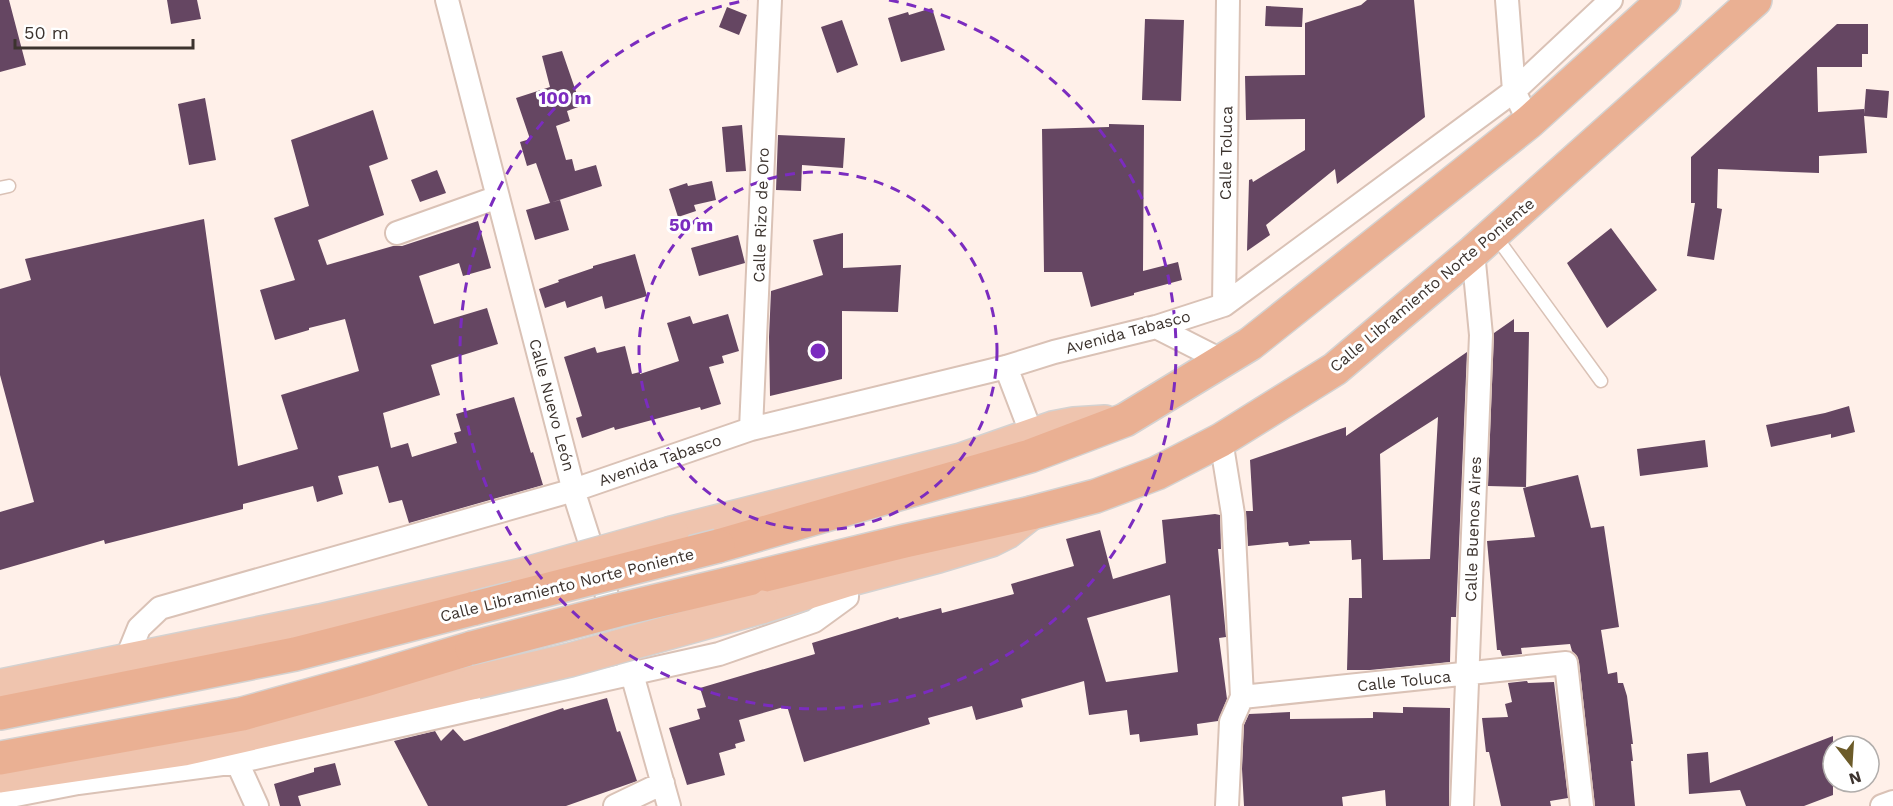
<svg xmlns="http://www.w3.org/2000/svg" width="1893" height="806" font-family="'Work Sans',sans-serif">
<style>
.building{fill:#654662;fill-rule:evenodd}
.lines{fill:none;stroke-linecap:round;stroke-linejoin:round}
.service-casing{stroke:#dac2b6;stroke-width:15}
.minor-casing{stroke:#dac2b6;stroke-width:26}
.primary-casing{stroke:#d4d2d1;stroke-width:36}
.trunk-casing{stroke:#d4d2d1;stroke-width:36}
.service{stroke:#fff;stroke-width:12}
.minor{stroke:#fff;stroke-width:22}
.primary{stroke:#efc4ae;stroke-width:33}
.trunk{stroke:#eab093;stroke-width:33}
.primary-bridge-casing{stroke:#d4d2d1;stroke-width:36;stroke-linecap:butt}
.trunk-bridge-casing{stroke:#d4d2d1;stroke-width:36;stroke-linecap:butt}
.primary-bridge{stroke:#efc4ae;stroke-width:33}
.trunk-bridge{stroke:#eab093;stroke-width:33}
.ring{fill:none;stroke:#7b2cbf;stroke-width:3;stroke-dasharray:10 8}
.labels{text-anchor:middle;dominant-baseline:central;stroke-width:6;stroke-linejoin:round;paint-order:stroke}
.street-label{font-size:16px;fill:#3c332e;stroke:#fff}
.centre{fill:#7b2cbf;stroke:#fff;stroke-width:3}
.ring-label{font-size:18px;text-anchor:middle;font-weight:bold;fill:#7b2cbf;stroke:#fff;stroke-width:6;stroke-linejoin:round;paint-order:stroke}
</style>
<rect width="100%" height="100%" fill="#fff0e9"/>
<path class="building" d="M0,0H9L26,65L0,72Z
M167,0H197L201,19L171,24Z
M1367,0H1414L1425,117L1337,184L1335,169L1266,225L1270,235L1247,251L1249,180L1252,179L1253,182L1305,150V119L1246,120L1245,76L1305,75V23L1361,5Z
M1266,6L1303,8L1302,27L1265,26Z
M727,7L747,15L739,35L719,27Z
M932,8L945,50L901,62L888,18L908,12L909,15Z
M1145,19L1184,20L1181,101L1142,100Z
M842,20L858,65L837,73L821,27Z
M1837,24H1868V54H1862V67H1817L1818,112L1864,109V114L1866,89L1889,91L1887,118L1864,116L1867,153L1819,156V173L1718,169L1717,208L1722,209L1714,260L1687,256L1695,203H1691V157Z
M562,51L581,106L567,111L570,121L556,126L566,160L572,159L575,171L596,165L602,186L550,203L536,163L527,166L520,142L530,139L516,98L550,87L542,56Z
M205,98L216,160L189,165L178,104Z
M373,110L388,159L369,166L384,215L318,240L327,265L393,246H402L478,221L491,268L463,276L459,263L419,276L434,324L487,308L498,344L431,365L440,395L383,413L391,448L408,443L412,457L457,443L454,433L461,431L456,414L514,397L531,453L533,452L543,485L409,523L402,500L389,503L378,466L338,476L343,494L317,502L313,486L243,504V509L105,544L104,540L0,570V512L34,502L0,375V289L31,280L25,259L204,219L238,466L298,449L281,395L359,371L345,319L309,328V330L275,340L260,290L295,280L274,218L309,206L291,140Z
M1109,124L1144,125L1143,271L1178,262L1182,280L1134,293V295L1091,307L1082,272H1044L1042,129L1109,127Z
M742,125L746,171L726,172L722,127Z
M778,135L845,138L843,168L802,165L801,191L776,190Z
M437,170L446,193L420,202L411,180Z
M712,181L716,200L694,205L696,211L678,217L669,189L687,183L688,186Z
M560,200L569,230L535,240L526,210Z
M1611,228L1657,290L1607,328L1567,263Z
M843,233V268L901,265L898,312L842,311V379L770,396L769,337L771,291L823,275L813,240Z
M738,235L745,263L699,276L691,248Z
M635,254L647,296L605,309L602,296L567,308L565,301L545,308L539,289L559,282L558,280L593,268V266Z
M728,314L739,351L722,356L724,363L709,367L721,404L701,410L700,407L615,430L614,427L582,438L576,418L582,416L564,357L595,347L597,353L625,346L632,374L640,372V374L679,361L667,323L690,316L693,324Z
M1514,319V332H1529L1526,487L1488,486L1494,333Z
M1467,352L1456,617H1451L1450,662L1370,670H1347L1349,598H1362L1361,559L1352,560L1351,540L1309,541L1310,544L1289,546L1288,542L1248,546L1246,511H1253L1250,460L1346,427V436ZM1438,417L1430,559L1383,560L1380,454Z
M1849,406L1855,432L1831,438V434L1771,447L1766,425L1825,413Z
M1705,440L1708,467L1640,476L1637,449Z
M1578,475L1591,528L1604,526L1619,627L1601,630L1608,674L1617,672L1618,683H1623L1627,696L1633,744H1631L1633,761H1631L1635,806H1595L1579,662L1577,656L1572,651L1570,644L1521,648L1522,654L1502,656L1500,650H1497L1487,541L1535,537L1523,488Z
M1215,514L1220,515L1221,549H1218L1226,637L1219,638L1227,699L1218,721L1197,724L1198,735L1140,742L1139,734L1130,735L1127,710L1089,715L1084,681L1021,699L1023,707L976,720L972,706L928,718L930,724L804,762L787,706L739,720L745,741L735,744L736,748L719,753L725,775L687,785L669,728L700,719L697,709L706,707L700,688L815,654L812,643L898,617L899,619L941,608L942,613L1014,594L1011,584L1074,566L1066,539L1100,530L1113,579L1166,563L1162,520ZM1170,595L1178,672L1106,682L1087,618Z
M1527,681L1528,683L1554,682L1568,798L1550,801L1551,806H1501L1489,752H1486L1482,718L1508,717L1505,704L1512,702L1508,683Z
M607,698L617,732L620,731L637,781L566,806H428L394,741L435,731L441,741L453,729L464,741L563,708L564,710Z
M1403,707L1450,708L1449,806H1386L1385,790L1342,797L1343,806H1244L1242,769L1244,725L1249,714L1290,712V719L1373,718V712L1403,713Z
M1833,736V795L1804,806H1746L1740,790L1689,794L1687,754L1708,752L1710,783Z
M335,763L341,785L298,796L301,806H280L274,784L314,772V768Z"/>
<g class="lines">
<defs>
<path id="service" d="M0,188L9,186
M1494,234L1601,381"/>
<path id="minor" d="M447,0L576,499L632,674L669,806
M1507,0L1514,91L1529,122
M397,233L498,197
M1224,305L1228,0
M1156,327L1223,361
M1006,367L1032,435
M751,429L770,0
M1221,440L1233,514L1242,697L1231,722L1227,806
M126,660L139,628L160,608L574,490L751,429L1006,367L1054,352L1156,327L1224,305L1514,91L1611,0
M1242,697L1566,663L1582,806
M237,762L257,806
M0,798L78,783L237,762L719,654L814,621L847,597V580
M615,806L663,783
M1462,806L1481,335L1473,252
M1882,806L1893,802"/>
<path id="primary" d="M672,533L961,460L1053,428L1074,424L1105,422
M761,607L847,580L938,556L991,540L1007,532L1031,513
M0,686L320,621L526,574
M0,776L184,749L476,682"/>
<path id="trunk" d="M718,546L1030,456L1125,420L1250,344L1529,122L1664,0
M749,579L905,541L1031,513L1096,496L1157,473L1221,440L1335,369L1473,252L1755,0
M0,713L295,654L475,608
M0,758L242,714L365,680L472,648"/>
</defs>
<use href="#service" class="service-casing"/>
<use href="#minor" class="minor-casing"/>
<use href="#primary" class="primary-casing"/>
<use href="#trunk" class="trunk-casing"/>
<use href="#service" class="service"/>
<use href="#minor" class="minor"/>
<use href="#primary" class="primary"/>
<use href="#trunk" class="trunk"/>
<defs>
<path id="primary-bridge" d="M526,574L672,533
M476,682L570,660L761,607"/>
<path id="trunk-bridge" d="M475,608L718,546
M472,648L618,610L749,579"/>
</defs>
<use href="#primary-bridge" class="primary-bridge-casing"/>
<use href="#trunk-bridge" class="trunk-bridge-casing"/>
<use href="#primary-bridge" class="primary-bridge"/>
<use href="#trunk-bridge" class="trunk-bridge"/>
</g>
<g class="ring">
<circle cx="818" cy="351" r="179"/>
<path d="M889 0A358 358 0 1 1 747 0"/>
</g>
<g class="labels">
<g class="street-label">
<text transform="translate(1226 153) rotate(-89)">Calle Toluca</text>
<text transform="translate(761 215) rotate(-88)">Calle Rizo de Oro</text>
<text transform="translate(1432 285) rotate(-40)">Calle Libramiento Norte Poniente</text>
<text transform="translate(1128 332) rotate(-15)">Avenida Tabasco</text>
<text transform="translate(552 405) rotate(75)">Calle Nuevo León</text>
<text transform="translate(660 460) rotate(-19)">Avenida Tabasco</text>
<text transform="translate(1473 529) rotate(-88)">Calle Buenos Aires</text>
<text transform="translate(567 585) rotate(-14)">Calle Libramiento Norte Poniente</text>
<text transform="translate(1404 681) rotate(-6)">Calle Toluca</text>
</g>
</g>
<circle cx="818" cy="351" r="9" class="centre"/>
<g class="ring-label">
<text x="565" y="104">100 m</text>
<text x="691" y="231">50 m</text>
</g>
<g transform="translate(1851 764) rotate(163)"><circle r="28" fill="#ffffff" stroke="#b1adab" stroke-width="1.5"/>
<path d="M0-4.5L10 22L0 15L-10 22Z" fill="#6c5b29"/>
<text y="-9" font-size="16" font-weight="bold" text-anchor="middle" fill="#3c332e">N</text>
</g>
<path d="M15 39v9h178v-9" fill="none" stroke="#3c332e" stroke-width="3"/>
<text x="24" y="39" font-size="18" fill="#3c332e" stroke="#ffffff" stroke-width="4.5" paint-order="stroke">50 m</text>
</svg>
